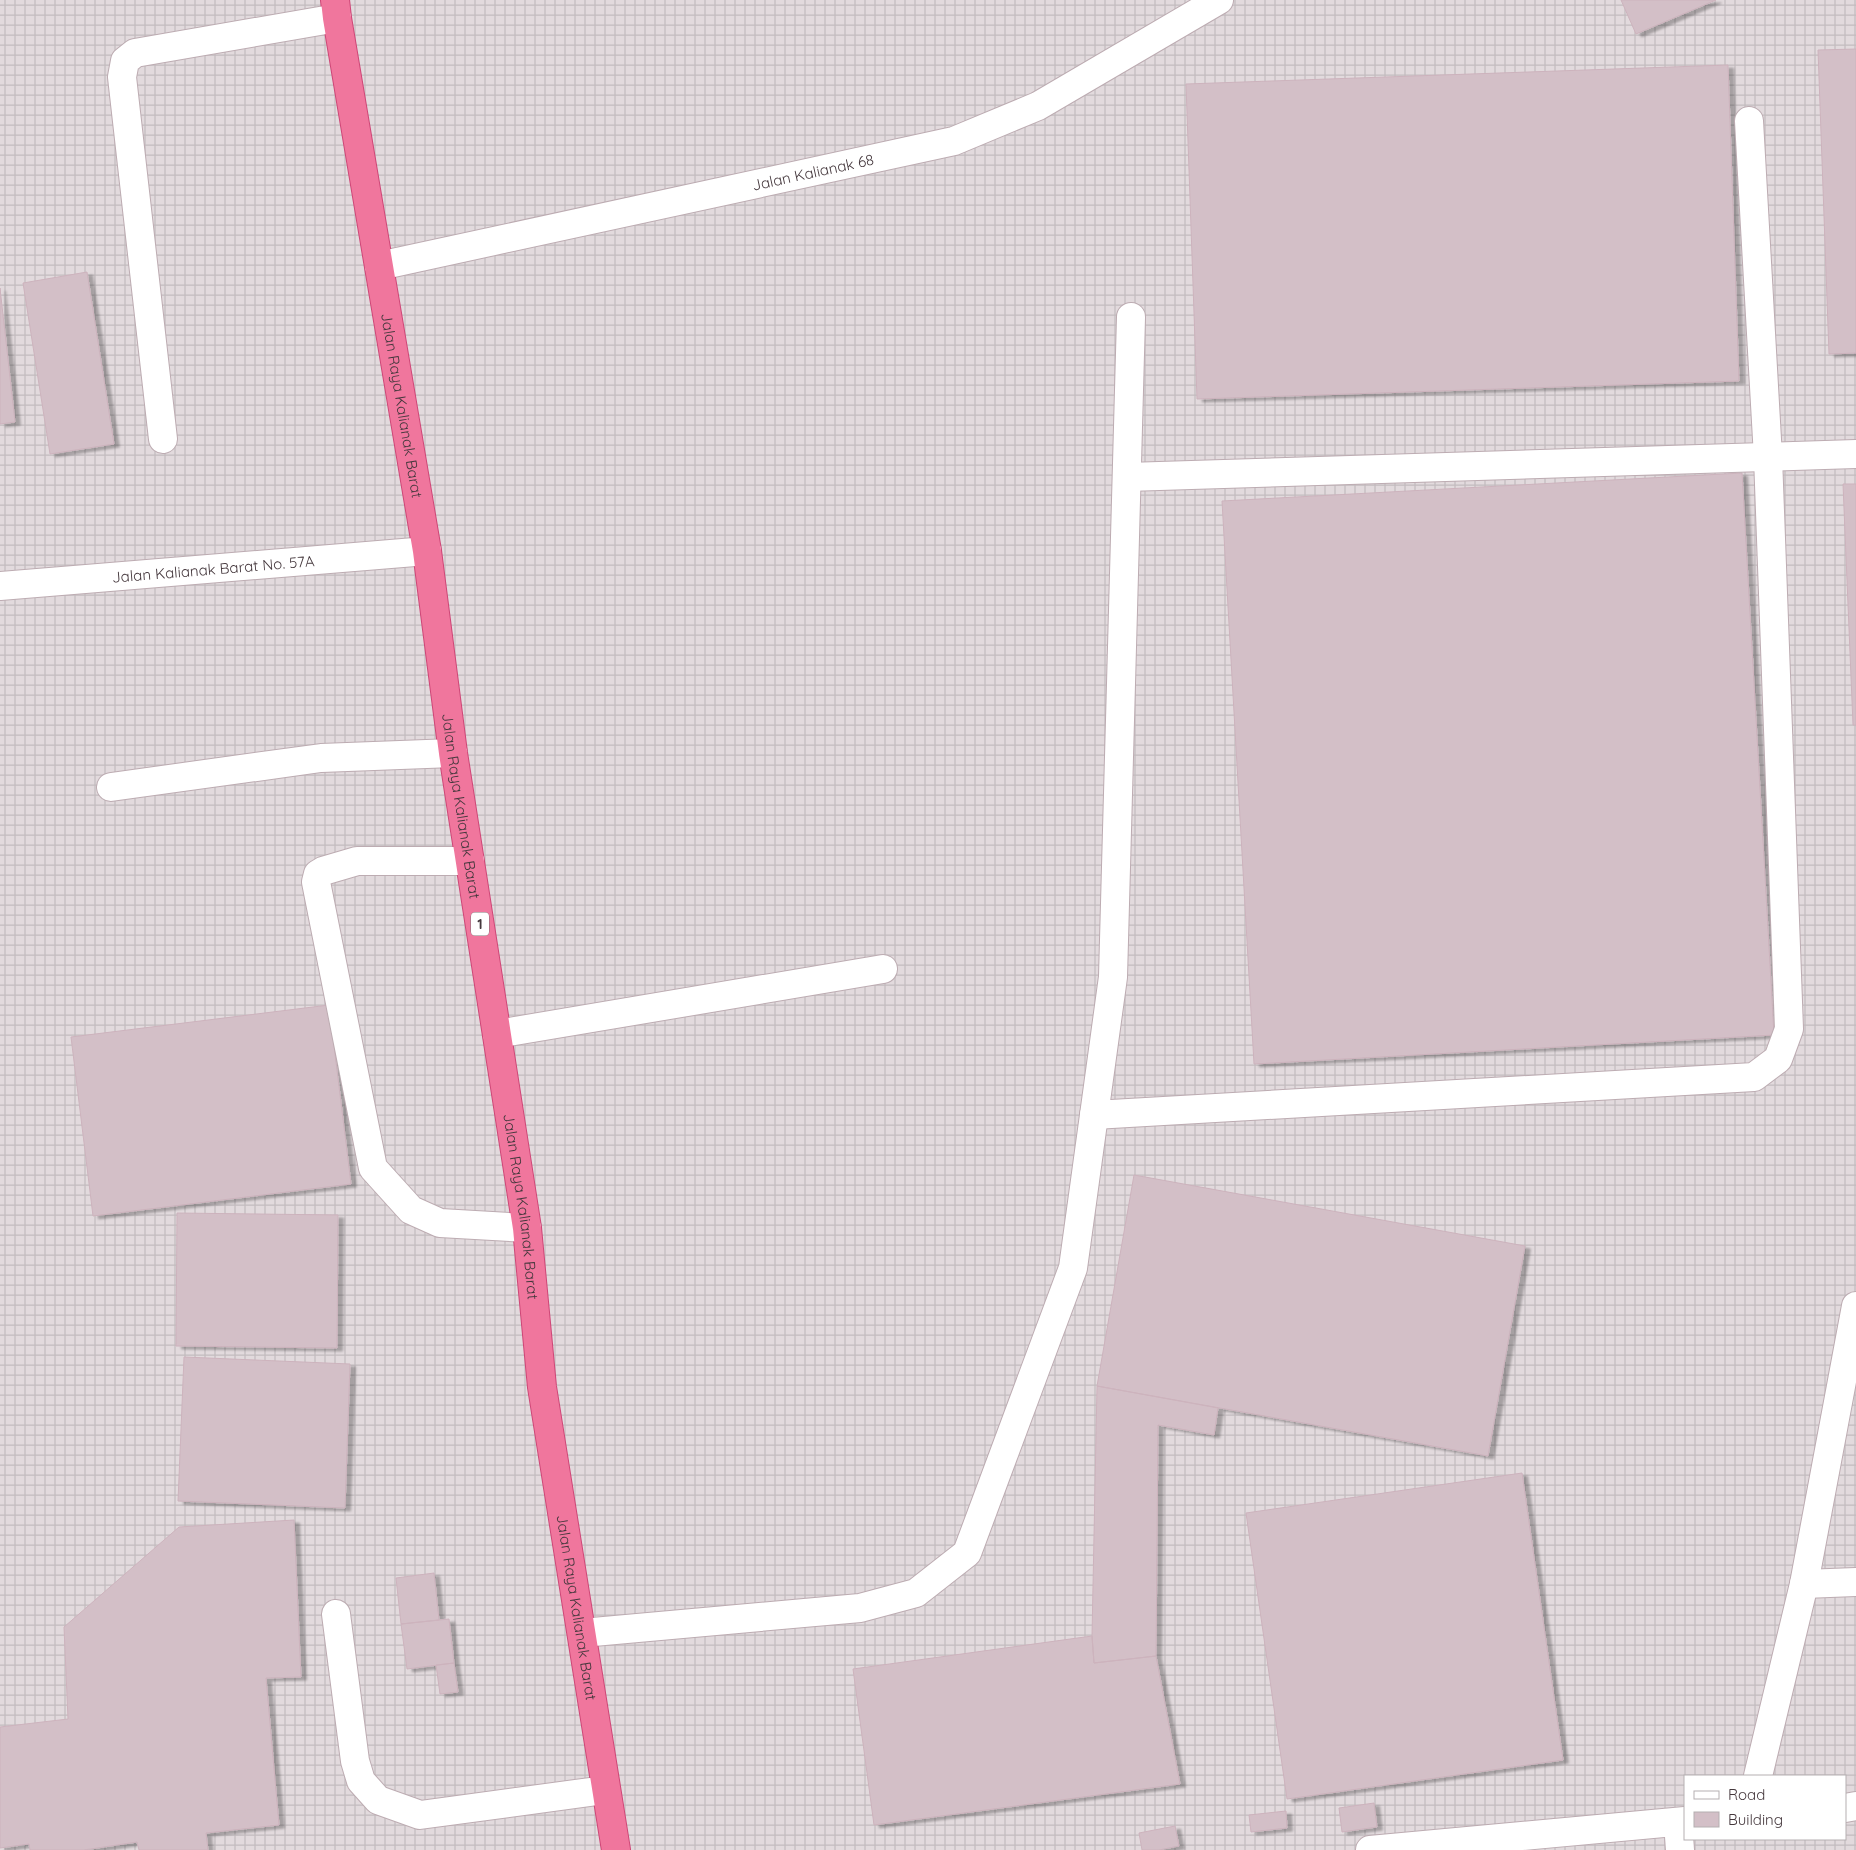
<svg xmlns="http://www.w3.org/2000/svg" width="1856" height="1850" font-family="Quicksand,sans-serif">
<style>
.industrial{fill:url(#industrial-grid);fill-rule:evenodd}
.building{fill:#d3bfc7;stroke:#cdb3bd;filter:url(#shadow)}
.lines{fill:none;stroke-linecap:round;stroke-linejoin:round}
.minor-casing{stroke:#bdacb2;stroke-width:30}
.highway-casing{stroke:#ce4777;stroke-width:30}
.minor{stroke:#fff;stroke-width:28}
.highway{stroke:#f0769d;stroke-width:28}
.labels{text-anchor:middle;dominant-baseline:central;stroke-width:4;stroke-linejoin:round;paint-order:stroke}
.shield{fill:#fff;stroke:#7d7477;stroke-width:1}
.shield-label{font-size:14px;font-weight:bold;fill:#45383d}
.street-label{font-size:15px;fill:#45383d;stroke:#fff}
</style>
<defs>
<pattern id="industrial-grid" width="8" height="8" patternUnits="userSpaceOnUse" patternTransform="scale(1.25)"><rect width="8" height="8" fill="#e2dadd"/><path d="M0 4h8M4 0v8" fill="none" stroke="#c3bcbf"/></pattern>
<filter id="shadow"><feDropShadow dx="5.5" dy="3" stdDeviation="1" flood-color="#0004"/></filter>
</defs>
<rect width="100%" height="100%" fill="#f2e8eb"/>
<path class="industrial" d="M0,0H1856V1850H0ZM1685,1776H1845V1839H1685Z"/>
<path class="building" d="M1621,0H1716L1636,34Z
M1856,49V353L1829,354L1818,50Z
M1728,65L1739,381L1197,399L1186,84Z
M87,272L114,444L50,454L23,283Z
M0,288L15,422L0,424Z
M1742,473L1774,1035L1254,1064L1222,501Z
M1843,484H1856V725H1853Z
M329,1005L351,1184L93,1216L71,1037Z
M1134,1175L1525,1246L1488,1456L1097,1386Z
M177,1213L338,1215L337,1348L176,1346Z
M184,1357L350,1364L345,1508L178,1501Z
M1097,1386L1218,1408L1214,1435L1158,1425L1156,1656L1094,1663L1092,1636Z
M1522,1473L1563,1760L1287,1799L1246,1513Z
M294,1520L301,1677L266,1678L279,1825L206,1833L208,1850H139L137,1842L84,1850H30L29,1844L0,1848V1727L68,1719L64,1627L179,1527Z
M434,1573L439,1620L401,1624L396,1578Z
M449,1619L454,1663L407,1669L401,1624Z
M1092,1636L1094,1663L1156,1656L1180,1784L874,1825L853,1669Z
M454,1663L458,1692L440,1694L436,1665Z
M1374,1803L1377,1827L1342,1832L1339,1808Z
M1286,1811L1287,1828L1251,1832L1249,1815Z
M1175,1826L1179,1846L1159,1850H1142L1139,1833Z"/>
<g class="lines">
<defs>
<g id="minor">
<path id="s1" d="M379,266L954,141L1038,106L1219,0"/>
<path d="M163,439L122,77L125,61L135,53L337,18"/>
<path d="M1127,477L1856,454"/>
<path id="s2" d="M0,586L427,551"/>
<path d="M111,787L321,758L453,753"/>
<path d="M470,861H357L323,871L318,874L316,882L373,1168L411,1210L440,1223L527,1228"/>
<path d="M497,1034L883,969"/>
<path d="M1094,1115L1754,1077L1778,1059L1789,1029L1768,457L1749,121"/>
<path d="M1804,1584L1856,1582"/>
<path d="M336,1614L355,1761L361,1781L378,1800L420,1815L605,1790"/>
<path d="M582,1633L860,1608L916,1593L967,1553L1073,1268L1113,977L1131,317"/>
<path d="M1758,1776L1804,1584L1856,1306"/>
<path d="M1845,1808L1856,1806"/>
<path d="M1678,1822L1680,1850"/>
<path d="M1370,1850L1685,1821"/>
</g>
<g id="highway">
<path id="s3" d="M335,0L337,18L427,551L453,753L527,1228L542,1387L616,1850"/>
</g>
</defs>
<use href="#minor" class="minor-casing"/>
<use href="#highway" class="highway-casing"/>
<use href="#minor" class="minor"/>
<use href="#highway" class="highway"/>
</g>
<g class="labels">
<rect class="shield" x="471" y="912.5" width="18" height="23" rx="4"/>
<g class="shield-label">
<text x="480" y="924">1</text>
</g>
<g class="street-label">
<text stroke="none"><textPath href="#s1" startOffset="444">Jalan Kalianak 68</textPath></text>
<text stroke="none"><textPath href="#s3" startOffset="411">Jalan Raya Kalianak Barat</textPath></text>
<text stroke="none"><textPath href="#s2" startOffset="214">Jalan Kalianak Barat No. 57A</textPath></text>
<text stroke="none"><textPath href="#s3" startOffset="816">Jalan Raya Kalianak Barat</textPath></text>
<text stroke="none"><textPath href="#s3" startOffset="1221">Jalan Raya Kalianak Barat</textPath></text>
<text stroke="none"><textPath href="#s3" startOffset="1626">Jalan Raya Kalianak Barat</textPath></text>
</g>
</g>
<rect x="1684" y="1775" width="162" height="65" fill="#ffffff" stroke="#b5afb1"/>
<rect x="1694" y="1791" width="25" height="8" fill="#ffffff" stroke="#b5afb1"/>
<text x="1728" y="1800" font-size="15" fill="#45383d">Road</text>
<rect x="1694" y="1812" width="25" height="15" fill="#d3bfc7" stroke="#b5afb1"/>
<text x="1728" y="1825" font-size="15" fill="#45383d">Building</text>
</svg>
